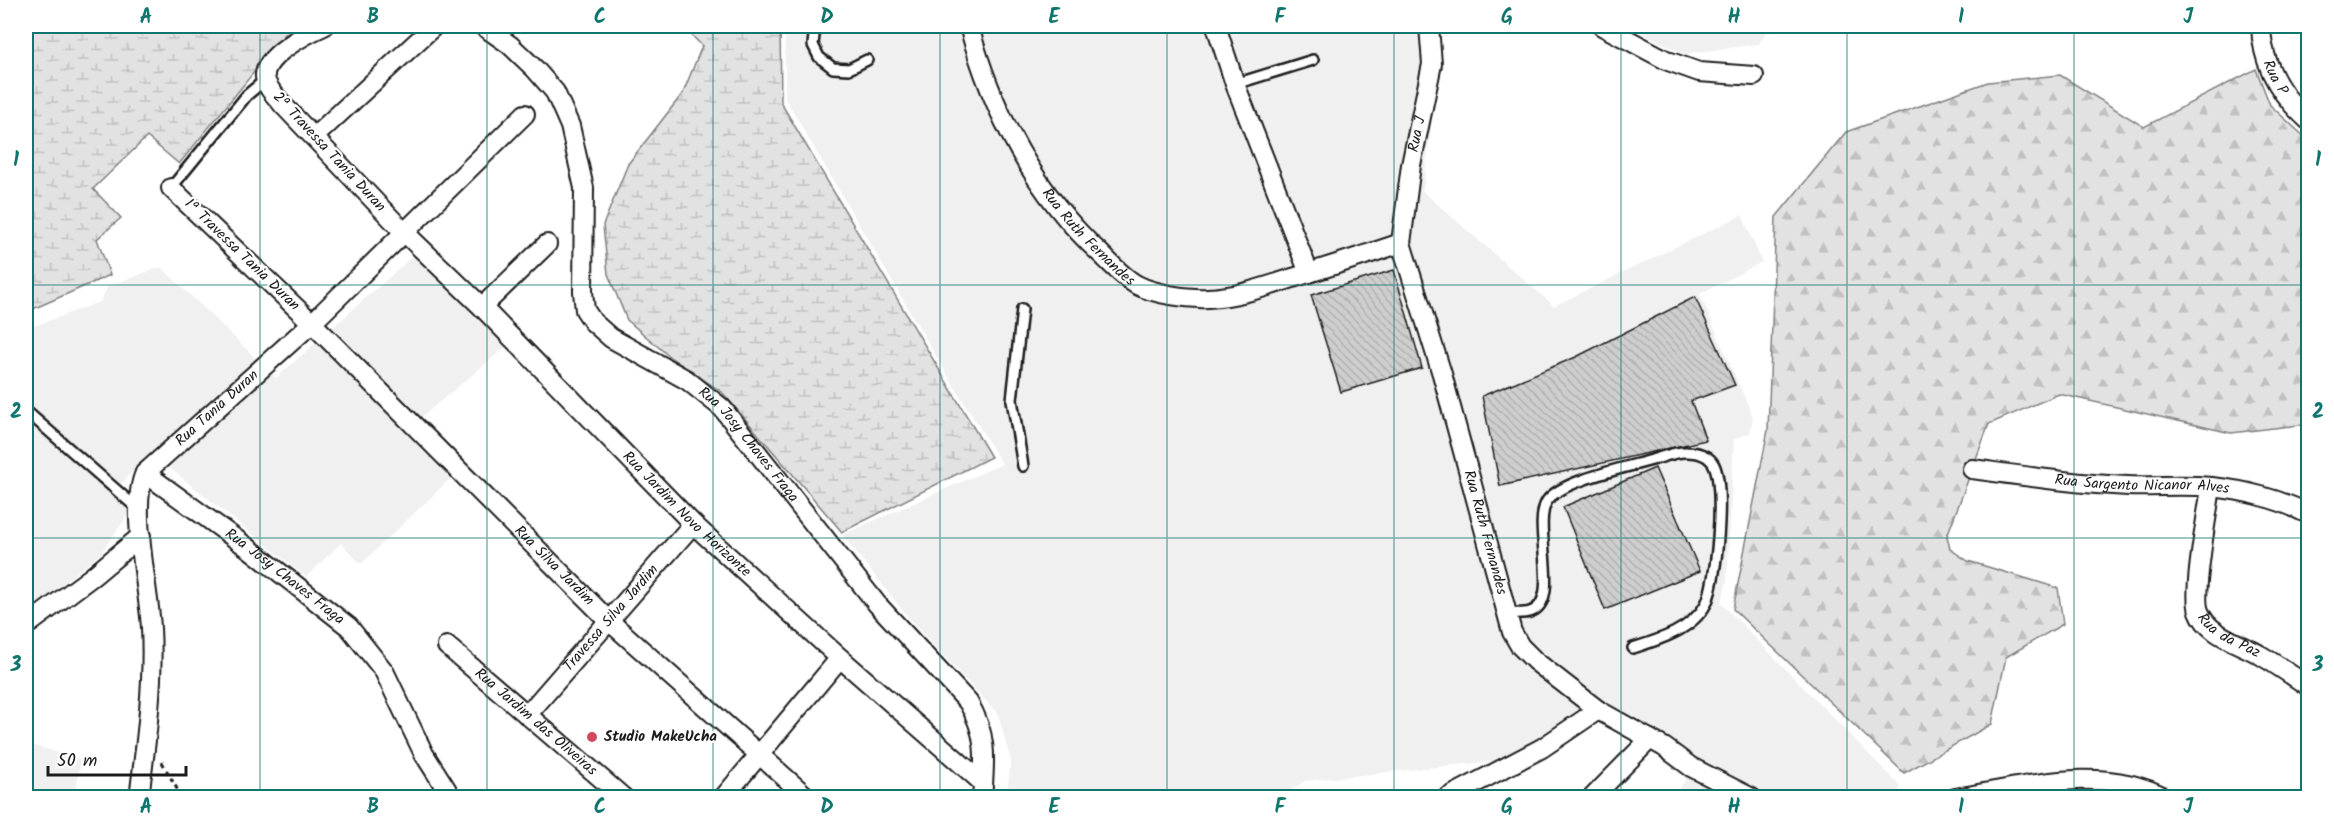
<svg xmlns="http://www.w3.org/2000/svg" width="2334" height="823" font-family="Kalam,sans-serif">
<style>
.built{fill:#f0f0f0}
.forest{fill:url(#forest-firs);stroke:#7f7f7f;stroke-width:1.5}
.wetland{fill:url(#wetland-marsh);stroke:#7f7f7f;stroke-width:1.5}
.building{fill:url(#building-back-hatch);stroke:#1c1c1c;stroke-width:1.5}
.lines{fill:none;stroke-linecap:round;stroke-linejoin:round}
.lane-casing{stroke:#1c1c1c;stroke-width:14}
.street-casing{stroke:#1c1c1c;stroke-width:22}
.path{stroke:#1c1c1c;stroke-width:3;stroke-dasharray:4.5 4.5;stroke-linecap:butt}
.lane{stroke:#fff;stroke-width:9}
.street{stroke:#fff;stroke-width:18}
.grid{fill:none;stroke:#0f766e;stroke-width:1.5;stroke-opacity:0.55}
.poi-dot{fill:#d1495b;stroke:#fff;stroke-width:2}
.labels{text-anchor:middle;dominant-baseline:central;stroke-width:4.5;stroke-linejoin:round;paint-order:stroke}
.street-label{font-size:15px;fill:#1c1c1c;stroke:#fff}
.poi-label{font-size:15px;font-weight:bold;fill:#1c1c1c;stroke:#fff;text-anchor:start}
.neatline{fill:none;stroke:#0f766e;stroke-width:2}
.grid-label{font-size:20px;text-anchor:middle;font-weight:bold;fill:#0f766e}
</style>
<defs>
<pattern id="forest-firs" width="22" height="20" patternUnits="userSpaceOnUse" patternTransform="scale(1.5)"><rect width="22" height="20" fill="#e2e2e2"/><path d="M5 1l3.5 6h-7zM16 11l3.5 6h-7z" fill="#c1c1c1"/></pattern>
<pattern id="wetland-marsh" width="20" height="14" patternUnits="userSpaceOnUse" patternTransform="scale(1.5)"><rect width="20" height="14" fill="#e2e2e2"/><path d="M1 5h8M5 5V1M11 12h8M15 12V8" fill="none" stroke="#c1c1c1"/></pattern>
<pattern id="building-back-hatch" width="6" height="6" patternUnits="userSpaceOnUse" patternTransform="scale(1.5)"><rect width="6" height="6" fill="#cecece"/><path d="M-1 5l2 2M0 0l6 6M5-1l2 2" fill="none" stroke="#b0b0b0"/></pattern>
</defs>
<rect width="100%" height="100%" fill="#fff"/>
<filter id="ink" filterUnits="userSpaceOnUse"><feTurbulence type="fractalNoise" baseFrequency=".0167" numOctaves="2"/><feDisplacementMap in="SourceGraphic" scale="12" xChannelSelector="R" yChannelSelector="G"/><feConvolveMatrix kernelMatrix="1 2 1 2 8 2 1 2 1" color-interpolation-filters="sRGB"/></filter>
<g filter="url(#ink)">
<path class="built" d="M785,26H1423L1424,36L1415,116L1433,111L1423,189L1421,190L1554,306L1742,215L1762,262L1700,294L1753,417L1750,433L1734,439L1727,581L1721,603L1901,787L1897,797H1673L1686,779L1664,761L1636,741L1586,713L1503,760L1305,781L1281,797H1006L1011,761L998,714L918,629L842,535L1002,464L937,358L785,98Z
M1630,26H1770L1759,44L1684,54Z
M415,254L508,345L407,429L452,477L361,564L341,543L306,577L151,453L110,495L131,511L100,554L38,603L26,604V329L100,302L108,286L161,267L276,378Z
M26,743L81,760L75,797H26Z"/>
<path class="forest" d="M2256,69L2270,105L2308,140V424L2231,433L2059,394L1989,424L1947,536L1950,549L1968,561L2058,588L2063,624L2006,657L1992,724L1904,773L1733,609L1768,430L1776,217L1846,132L1988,82L2060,75L2144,127Z"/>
<path class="wetland" d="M26,26H299L286,33L179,164L147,137L93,189L121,218L97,239L110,275L26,312Z
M683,26H780L781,103L991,457L842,532L722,392L670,357L627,320L608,274L603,225L628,164L683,93L702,46Z"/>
<path class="building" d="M1394,270L1422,368L1341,392L1311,295Z
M1695,297L1735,385L1691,401L1706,440L1500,486L1482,396L1576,357Z
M1655,468L1700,571L1605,610L1563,507Z"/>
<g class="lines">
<defs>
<path id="lane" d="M815,26L813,45L819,57L833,68L849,69L867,60
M1235,84L1313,60
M171,188L247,95L265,80
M1022,309L1012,400L1023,466
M26,411L138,509
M1507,613C1514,613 1523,614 1530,612C1563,602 1531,526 1547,501C1560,481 1628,467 1652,460C1663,457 1676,451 1687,452C1697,452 1709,455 1714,465C1725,487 1717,582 1706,604C1692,630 1659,640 1633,648"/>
<g id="street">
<path id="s1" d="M324,26C308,33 263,56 265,77C266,88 277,97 283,105L403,231L482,307L693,524L840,658L983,783"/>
<path id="s2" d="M483,26L510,45L535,69L555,92L570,126L584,188L583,292L585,310L593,322L611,338L687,380L722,408L877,604L968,702C988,735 985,760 982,798"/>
<path id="s3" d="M969,26C992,112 1036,195 1102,255C1112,265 1124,278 1137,285C1154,294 1188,299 1208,298C1238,297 1268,286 1296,277C1331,266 1366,255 1401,243L1442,374L1512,632L1520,646L1535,661L1598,710L1664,747L1691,767L1752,798"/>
<path d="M1216,26L1235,84L1309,273"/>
<path d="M1602,26L1668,61L1699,72L1754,76"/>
<path id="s4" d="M2261,26C2262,64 2280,95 2308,120"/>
<path d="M314,137L434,26"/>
<path id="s5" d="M171,188L312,323L608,620L808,798"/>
<path id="s6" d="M1401,243L1411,165L1432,64L1429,26"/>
<path d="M482,307L547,244"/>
<path id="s7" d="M1972,469C2024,476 2076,484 2128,486C2156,487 2184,484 2211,487C2243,490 2280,499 2308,514"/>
<path id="s8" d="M145,473L251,550L349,627L384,671L424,754L452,798"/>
<path id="s9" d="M2211,487C2208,511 2192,593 2199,611C2208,636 2241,643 2262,656C2277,665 2293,676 2308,686"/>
<path d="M26,626L93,576L141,536"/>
<path id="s10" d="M447,646L624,798"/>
<path id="s11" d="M527,715L693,524"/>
<path id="s12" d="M139,798C146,743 154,683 151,628C149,590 129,506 145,473L312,323L525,114"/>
<path d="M723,798L840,658"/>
<path d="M1447,798L1542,748L1598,710"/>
<path d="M1592,798L1650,739"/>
<path d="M1955,798C2025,787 2101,763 2166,798"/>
</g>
</defs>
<use href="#lane" class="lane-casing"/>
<use href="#street" class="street-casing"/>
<path class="path" d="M162,762L182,798"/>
<use href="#lane" class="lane"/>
<use href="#street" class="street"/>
</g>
</g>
<path class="grid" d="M260,26V798M487,26V798M713,26V798M940,26V798M1167,26V798M1394,26V798M1621,26V798M1847,26V798M2074,26V798M26,285H2308M26,538H2308"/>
<circle class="poi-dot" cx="592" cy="737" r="6"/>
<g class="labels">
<g class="street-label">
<text stroke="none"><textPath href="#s4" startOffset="54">Rua P</textPath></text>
<text stroke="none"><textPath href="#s6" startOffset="110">Rua J</textPath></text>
<text transform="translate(329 152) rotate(47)">2ª Travessa Tania Duran</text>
<text stroke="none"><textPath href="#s3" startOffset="246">Rua Ruth Fernandes</textPath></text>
<text transform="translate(242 255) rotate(44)">1ª Travessa Tania Duran</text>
<text stroke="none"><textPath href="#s12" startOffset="424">Rua Tania Duran</textPath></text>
<text stroke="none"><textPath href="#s2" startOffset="536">Rua Josy Chaves Fraga</textPath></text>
<text stroke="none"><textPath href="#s7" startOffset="171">Rua Sargento Nicanor Alves</textPath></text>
<text stroke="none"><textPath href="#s1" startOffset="690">Rua Jardim Novo Horizonte</textPath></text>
<text stroke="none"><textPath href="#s3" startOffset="890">Rua Ruth Fernandes</textPath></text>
<text stroke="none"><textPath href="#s5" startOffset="538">Rua Silva Jardim</textPath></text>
<text stroke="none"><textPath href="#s8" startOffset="174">Rua Josy Chaves Fraga</textPath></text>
<text stroke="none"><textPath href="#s11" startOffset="128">Travessa Silva Jardim</textPath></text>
<text stroke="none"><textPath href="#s9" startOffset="165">Rua da Paz</textPath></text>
<text stroke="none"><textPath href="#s10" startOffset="117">Rua Jardim das Oliveiras</textPath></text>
</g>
<g class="poi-label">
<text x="604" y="737">Studio MakeUcha</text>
</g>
</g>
<rect width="2334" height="823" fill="none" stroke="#fff" stroke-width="66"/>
<path d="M48 766v9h138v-9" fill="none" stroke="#1c1c1c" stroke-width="3"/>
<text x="57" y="766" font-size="18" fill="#1c1c1c" stroke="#ffffff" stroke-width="4.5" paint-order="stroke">50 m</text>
<rect x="33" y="33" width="2268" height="757" class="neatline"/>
<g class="grid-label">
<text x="146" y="23">A</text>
<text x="373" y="23">B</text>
<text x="600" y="23">C</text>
<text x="827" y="23">D</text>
<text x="1054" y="23">E</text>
<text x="1280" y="23">F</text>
<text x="1507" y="23">G</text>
<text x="1734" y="23">H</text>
<text x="1961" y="23">I</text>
<text x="2188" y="23">J</text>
<text x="16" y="166">1</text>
<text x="2318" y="166">1</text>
<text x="16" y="418">2</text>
<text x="2318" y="418">2</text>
<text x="16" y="671">3</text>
<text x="2318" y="671">3</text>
<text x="146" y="813">A</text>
<text x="373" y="813">B</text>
<text x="600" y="813">C</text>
<text x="827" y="813">D</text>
<text x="1054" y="813">E</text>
<text x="1280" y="813">F</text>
<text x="1507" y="813">G</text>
<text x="1734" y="813">H</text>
<text x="1961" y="813">I</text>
<text x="2188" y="813">J</text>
</g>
</svg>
